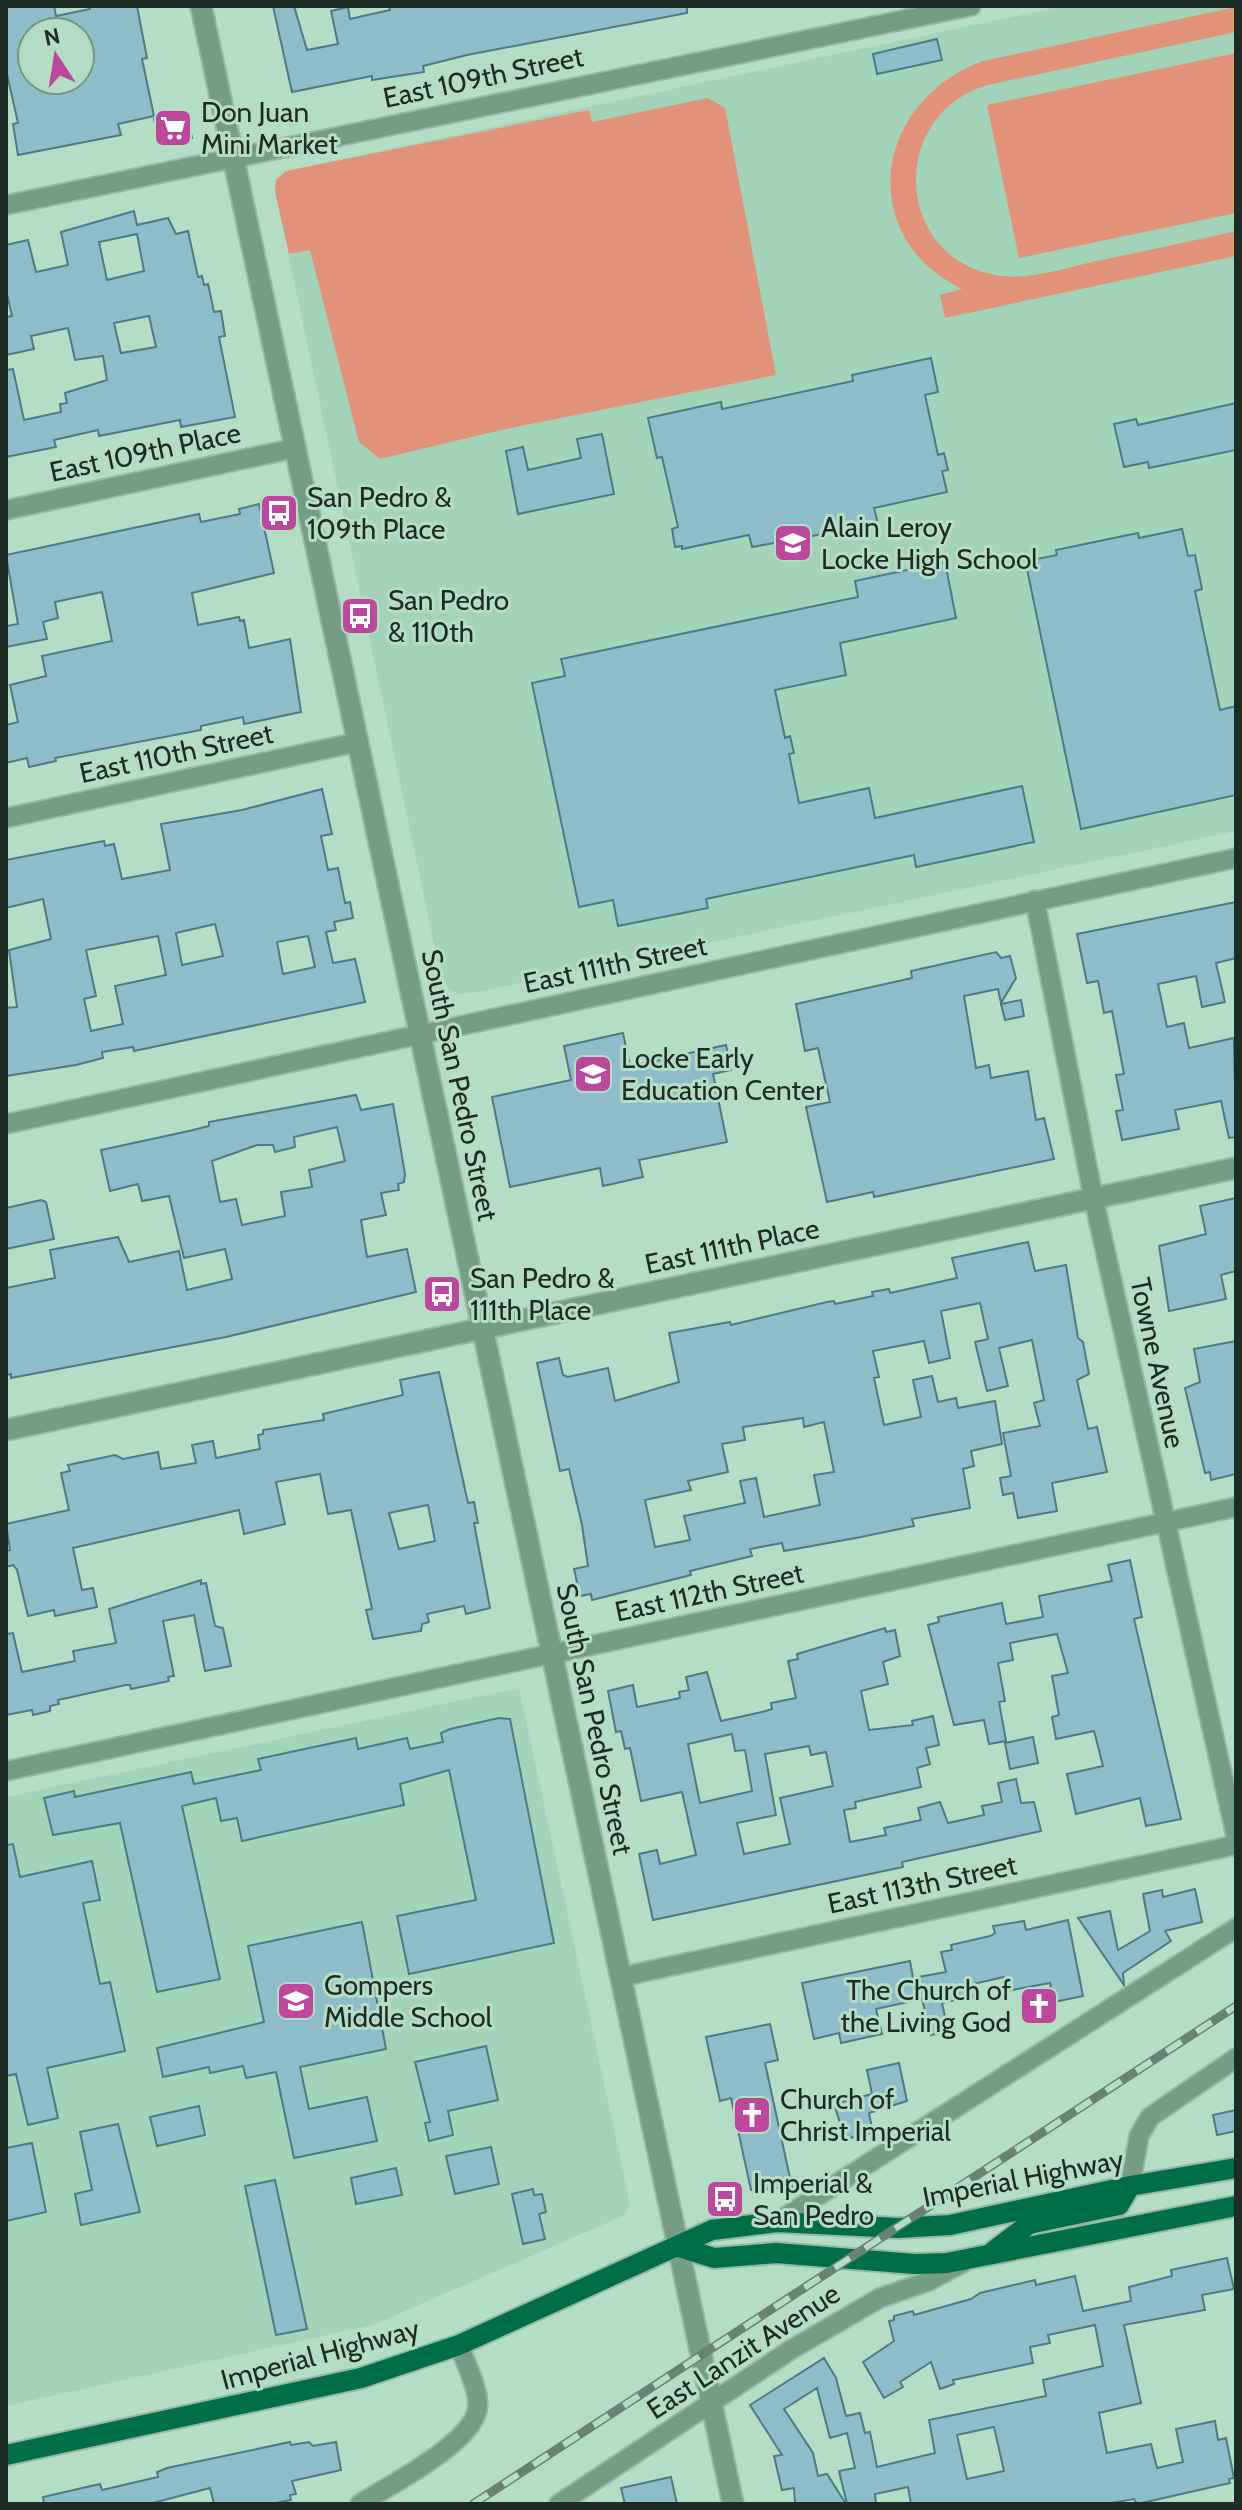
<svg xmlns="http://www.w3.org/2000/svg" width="1242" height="2510" font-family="Cabin,sans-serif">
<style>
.built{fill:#a3d3b8}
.green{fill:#e29277}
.building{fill:#8dbcca;stroke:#4e7a88;stroke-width:2;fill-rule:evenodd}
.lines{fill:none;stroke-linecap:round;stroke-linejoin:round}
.minor-casing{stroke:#96b9a5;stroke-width:22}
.tertiary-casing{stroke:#96b9a5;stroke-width:24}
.primary-casing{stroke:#96b9a5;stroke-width:24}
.minor{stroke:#739d85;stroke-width:18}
.tertiary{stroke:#739d85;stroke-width:20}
.primary{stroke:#006f47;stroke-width:20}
.rail-casing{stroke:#678373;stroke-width:9}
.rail{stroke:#b4ddc5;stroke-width:6;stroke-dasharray:18;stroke-linecap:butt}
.labels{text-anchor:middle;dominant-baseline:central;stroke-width:6;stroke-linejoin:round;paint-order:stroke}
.street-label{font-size:28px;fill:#1c2b23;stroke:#b4ddc5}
.poi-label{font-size:28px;fill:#1c2b23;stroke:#b4ddc5;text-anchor:start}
</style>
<rect width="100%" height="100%" fill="#b4ddc5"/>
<path class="built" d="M1064,6H1236V831L477,992L459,994L449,989L440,972L275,191L276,180L286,171Z
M519,1688L630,2204L625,2215L373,2325L6,2406V1797Z"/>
<path class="green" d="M1236,7V32L988,85C889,113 893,256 995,275C1027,281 1061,269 1092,262C1140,252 1188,242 1236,231V256L945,318L940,295L962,289C854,236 874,101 983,61Z
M1236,53V213L1019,258L987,105Z
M708,98L725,108L776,375L501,430L380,459L359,442L310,250L289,254L275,191L276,180L286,171L589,110L592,122Z"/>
<path class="building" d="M6,6H54L56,16L90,9L89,6H137L147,58L142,59L154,116L118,124L121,135L18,155L13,124L18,123L6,70ZM32,32H80L84,71L80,72V80H32Z
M273,6H294L307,50L338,44L331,11L348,7L350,19L390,10L389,6H687V13L467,55L423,66L424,72L372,80V76L292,92Z
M937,39L942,60L877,74L873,54Z
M186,112L192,138L160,145L154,119Z
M134,211L137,225L168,218L176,234L188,231L198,277L202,276L204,285L208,284L214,312L221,311L225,336L219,337L235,417L181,427L180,420L99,436L98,430L54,440L56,447L6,457V370L13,369L24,420L61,412L60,404L67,403L65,393L107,380L103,356L75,360L68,328L31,336L34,349L6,355V317L12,316L6,290V245L28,240L36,272L68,265L61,232ZM137,234L144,271L107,280L99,242ZM149,316L156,347L121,353L114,323Z
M931,358L938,392L925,395L938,455L944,453L948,470L942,471L947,492L874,508L877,520L872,524L828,533L752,547L749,535L682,549V546L675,547L672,529L678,527L662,457L657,458L648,418L721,402L722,409L853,381L852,375Z
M1236,403V450L1149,468L1148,462L1124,467L1114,424L1136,419L1138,425Z
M602,434L614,494L518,514L506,451L523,447L528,470L581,458L577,439Z
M259,504L274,573L192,593L198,625L239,617L240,621L244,620L249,648L290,639L301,712L244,724L243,717L201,726V730L55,758L56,761L29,767L27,758L6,763V725L18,722L10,685L46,676L42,656L112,641L102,592L55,602L58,618L43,622L47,639L6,647V626L18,624L6,555L199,514L201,522L240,514L239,509Z
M1182,529L1188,556L1195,555L1202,589L1195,591L1220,710L1236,706V795L1081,829L1027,569L1038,566L1037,559L1057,555L1056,550L1138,533L1139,538Z
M945,562L956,618L840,643L846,675L775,690L785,738L790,736L794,753L789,754L799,803L869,788L875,818L1022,786L1034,842L916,867L914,855L706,899L708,908L618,926L613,900L579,907L532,683L565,676L561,659L858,597L855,581Z
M322,789L332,834L321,836L328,870L338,868L345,903L350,902L353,918L334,922L336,930L326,932L333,963L355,959L365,1002L134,1051L133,1047L102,1052L103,1058L76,1065L6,1076V1008L17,1007L9,950L51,939L43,899L6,908V860L104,841L105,846L114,844L122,879L170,870L161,824L242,810ZM215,924L223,956L182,965L176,933ZM158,936L166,975L115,986L123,1024L91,1031L84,999L96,996L86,950ZM308,936L315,967L283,974L277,942Z
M1236,902V958L1216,963L1225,1002L1202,1007L1196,976L1158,984L1167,1027L1184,1023L1189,1048L1234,1038L1236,1137L1229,1138L1221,1101L1175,1110L1179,1129L1122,1140L1116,1111L1123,1110L1116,1075L1124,1074L1112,1011L1104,1013L1098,981L1087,983L1077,934Z
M996,952L1001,958L1010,956L1016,978L1001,1003L998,989L964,996L976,1068L989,1065L991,1078L1028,1071L1036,1120L1044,1118L1054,1159L874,1197L873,1192L827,1202L806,1107L830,1102L818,1048L805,1051L796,1004L912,978L911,971Z
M1021,1000L1024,1016L1005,1020L1001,1004Z
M623,1033L630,1066L726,1045L731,1070L713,1074L727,1142L639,1160L643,1177L603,1186L600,1168L510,1187L492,1097L571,1080L564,1046Z
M356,1095L361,1110L393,1104L405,1174L404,1182L398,1184L399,1190L381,1193L386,1215L361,1220L367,1257L407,1249L416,1292L226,1337L11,1378V1374L6,1375V1288L55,1278L50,1250L118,1237L129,1262L179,1251L187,1290L232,1279L225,1249L184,1258L169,1196L142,1201L138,1184L110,1191L101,1150L189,1131L209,1126V1122ZM337,1127L345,1161L309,1170L312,1187L281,1192L285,1216L242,1225L236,1199L220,1202L212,1161L257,1145H273L275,1152L295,1147L294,1137Z
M1236,1198V1271L1221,1275L1226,1299L1169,1311L1159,1246L1206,1234L1200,1206Z
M41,1200L46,1202L54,1239L6,1249V1208Z
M1028,1242L1035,1271L1066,1265L1078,1338L1083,1342L1089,1374L1077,1380L1088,1429L1097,1427L1107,1472L1052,1483L1057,1511L1018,1518L1013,1493L1003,1495L1000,1478L1011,1476L1003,1433L1040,1426L1034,1403L1044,1400L1032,1340L999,1348L1008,1386L987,1391L975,1342L988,1339L980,1303L941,1311L950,1358L929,1363L924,1341L873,1351L879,1377L874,1378L884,1425L921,1417L913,1380L932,1376L938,1402L956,1398L958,1408L995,1401L1002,1444L971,1451L974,1466L963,1469L970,1508L912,1519L914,1526L861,1537L784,1551L782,1543L750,1549L752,1556L690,1571L691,1575L592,1600L591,1594L580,1596L574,1569L588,1566L582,1525L569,1469L560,1471L537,1363L559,1358L563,1375L568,1377L608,1368L615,1401L679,1382L669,1333L730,1322L731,1325L827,1302L834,1301L835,1304L873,1296L872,1292L889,1289L890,1293L957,1278L952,1258ZM803,1418L804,1427L824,1422L834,1472L814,1475L820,1505L764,1517L756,1478L740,1481L745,1503L684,1516L690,1540L655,1547L645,1500L691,1490L688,1481L728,1472L722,1444L745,1440L743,1427Z
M1236,1341V1474L1211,1480L1210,1472L1205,1473L1185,1388L1200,1382L1194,1349Z
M439,1372L468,1503L474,1502L478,1523H474L490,1608L466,1614L464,1606L427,1614L429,1622L422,1624L421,1631L373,1639L366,1610L372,1609L351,1510L328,1514L320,1474L276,1482L285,1524L244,1534L239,1510L73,1548L82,1590L93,1588L97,1607L55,1616L54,1610L28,1616L17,1570L13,1565L6,1567V1551L10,1550L6,1524L69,1510L61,1473L70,1471L68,1465L115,1455L123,1459L158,1452L161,1469L196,1463L192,1445L213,1441L216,1458L260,1449L258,1435L263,1434V1430L324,1420L323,1414L403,1395L400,1380ZM428,1505L435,1541L399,1549L389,1513Z
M1130,1560L1142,1617L1134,1619L1181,1819L1146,1826L1140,1798L1076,1814L1067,1774L1103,1766L1094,1731L1056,1739L1052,1717L1059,1715L1052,1676L1068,1673L1057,1634L1010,1643L1013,1660L998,1663L1005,1701L999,1702L1006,1741L989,1744L984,1720L954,1725L928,1625L939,1622L938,1617L1002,1603L1006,1624L1043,1617L1039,1596L1112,1581L1108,1565Z
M201,1580V1584L206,1583L215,1626L223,1628L231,1666L205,1671L194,1615L163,1621L174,1676L168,1677L169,1681L131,1689L130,1685H126L58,1700L59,1704L50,1706V1711L33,1715L32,1710L6,1715V1634L13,1633L22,1672L75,1661L73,1651L116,1643L109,1609Z
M885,1628L886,1632L895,1630L900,1656L883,1662L888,1684L861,1691L869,1730L913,1725L912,1721L933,1716L939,1745L926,1748L930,1764L917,1768L921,1787L855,1802L856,1808L844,1810L850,1842L886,1835L884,1828L921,1820L918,1808L940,1802L948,1823L984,1815L982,1806L1002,1802L998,1783L1016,1779L1021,1803L1034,1802L1041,1831L902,1862L903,1867L653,1920L639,1854L657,1850L660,1864L696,1855L682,1792L641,1801L630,1748L625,1749L621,1731L616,1732L608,1691L633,1685L637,1707L680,1698L679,1692L689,1690L686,1677L707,1672L721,1721L762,1712L772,1709L771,1703L796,1698L788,1661L798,1659L797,1654ZM732,1734L735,1751L745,1750L752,1791L700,1803L688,1744ZM809,1746L811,1755L826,1752L833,1786L780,1798L790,1844L744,1854L737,1823L776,1815L765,1754Z
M499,1718L510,1719L554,1943L409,1974L397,1916L476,1900L449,1770L400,1784L404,1805L242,1841L237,1818L221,1821L216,1798L182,1806L220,1979L157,1992L120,1823L53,1835L44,1798L74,1791L75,1797L191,1772L194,1784L261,1770L258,1759L356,1738L358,1749L407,1738L410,1749L443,1742L441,1733L450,1729Z
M1033,1737L1038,1763L1010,1769L1005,1743Z
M13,1844L20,1877L92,1861L100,1900L83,1903L100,1984L110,1982L125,2051L47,2068L58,2118L28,2125L16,2074L6,2076V1845Z
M1195,1889L1202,1922L1165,1931L1171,1941L1123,1973L1124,1985L1078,1918L1110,1911L1118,1950L1150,1931L1143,1894L1162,1890L1163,1897Z
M1068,1920L1083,1996L1054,2002L1050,1983L1007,1991L1004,1977L973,1984L975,1996L942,2003L948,2031L931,2035L922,1999L876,2009L882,2034L841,2043L839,2033L814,2039L802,1983L910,1961L913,1978L946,1972L941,1952L952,1950L951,1945L990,1936L995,1933L993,1926L1024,1921L1026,1930Z
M362,1922L386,2049L300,2067L309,2109L367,2097L377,2141L294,2158L276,2072L246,2078L243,2066L210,2073L209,2067L163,2077L157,2048L264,2022L248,1946Z
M770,2024L778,2060L765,2063L792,2187L751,2190L731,2098L720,2101L706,2037Z
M486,2046L498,2100L448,2111L453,2135L429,2141L425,2123L430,2122L415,2062Z
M899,2063L907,2101L869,2113L873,2133L845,2139L834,2104L872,2094L867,2070Z
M199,2106L205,2135L157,2146L150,2117Z
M1236,2110V2131L1217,2135L1213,2115Z
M118,2124L140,2212L81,2225L75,2194L92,2190L80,2132Z
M32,2143L46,2212L6,2221V2148Z
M491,2147L499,2184L455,2194L446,2156Z
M396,2168L402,2195L356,2204L351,2178Z
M275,2180L307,2329L276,2335L245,2186Z
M533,2189L534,2195L542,2194L546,2212L539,2214L545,2239L523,2244L512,2194Z
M1227,2258L1234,2289L1202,2295L1205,2310L1124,2325L1141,2403L1099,2413L1107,2453L1151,2444L1157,2468L1183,2462L1176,2429L1215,2421L1218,2440L1226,2438L1234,2478L1229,2479L1230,2483L1137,2504L1134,2499L1105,2504H911L908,2487L875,2494L876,2504H847L839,2471L855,2468L847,2433L830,2438L817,2388L784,2409L813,2453L818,2476L827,2474L846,2504H795L794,2488L782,2490L774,2456L782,2455L750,2405L824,2358L836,2378L846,2416L860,2413L865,2433L870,2432L877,2467L935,2453L929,2420L1046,2396L1043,2380L1103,2366L1095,2325L1048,2335L1050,2343L1030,2347L1033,2363L953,2380L954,2384L940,2389L931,2362L900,2382L903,2387L884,2398L863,2362L894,2341L889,2321L894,2320V2316L913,2311L914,2315L971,2299L980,2293L1035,2280L1036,2285L1075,2276L1083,2311L1131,2301L1129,2287L1172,2276L1171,2270ZM994,2427L1004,2471L967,2479L957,2435Z
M290,2442L291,2445L309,2442L313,2446L336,2442L341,2470L292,2481L296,2494L290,2495L291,2500L271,2504H214L210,2488L149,2504H44L43,2497L100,2484L102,2490L158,2477L157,2472L167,2468Z
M671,2477L677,2504H625L621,2488Z"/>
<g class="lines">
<defs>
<path id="minor" d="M6,205L971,6
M6,510L296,448
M6,818L358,742
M1035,900L1093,1196L1236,1836
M6,1124L1236,858
M6,1771L1236,1507
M620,1977L1236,1845
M1130,2186L1139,2136L1150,2117L1236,2058
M777,2222L1236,1928
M360,2504C388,2486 469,2445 477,2411C481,2391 465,2363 459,2345
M559,2504L792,2349L880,2298L929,2281L964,2262"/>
<path id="tertiary" d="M201,6L733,2504
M6,1430L1236,1168"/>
<path id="primary" d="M679,2247L714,2258L776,2253L915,2264L947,2263L1236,2206
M990,2254L1029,2224L1119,2205L1130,2186
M6,2455L361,2378L459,2345L712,2230L777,2222L898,2228L950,2225L1130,2186L1236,2168"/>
</defs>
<use href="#minor" class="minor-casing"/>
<use href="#tertiary" class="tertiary-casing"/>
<use href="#primary" class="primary-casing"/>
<use href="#minor" class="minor"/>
<use href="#tertiary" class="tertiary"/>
<use href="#primary" class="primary"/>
<defs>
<path id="rail" d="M473,2504L1236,2006"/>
</defs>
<use href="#rail" class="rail-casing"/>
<use href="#rail" class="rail"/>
</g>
<defs>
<symbol id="supermarket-square" viewBox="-11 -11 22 22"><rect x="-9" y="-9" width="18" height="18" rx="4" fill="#bd479d" stroke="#b4ddc5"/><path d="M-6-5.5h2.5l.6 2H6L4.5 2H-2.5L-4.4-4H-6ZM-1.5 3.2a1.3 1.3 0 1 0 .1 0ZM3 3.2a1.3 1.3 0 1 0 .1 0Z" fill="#fff"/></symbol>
<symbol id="bus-square" viewBox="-11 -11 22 22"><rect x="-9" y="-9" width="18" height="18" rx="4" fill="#bd479d" stroke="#b4ddc5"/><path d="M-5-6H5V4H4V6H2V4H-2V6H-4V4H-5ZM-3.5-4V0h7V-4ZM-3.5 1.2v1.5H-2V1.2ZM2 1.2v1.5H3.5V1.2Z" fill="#fff"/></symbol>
<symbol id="school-square" viewBox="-11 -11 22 22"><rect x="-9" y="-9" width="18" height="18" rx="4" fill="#bd479d" stroke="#b4ddc5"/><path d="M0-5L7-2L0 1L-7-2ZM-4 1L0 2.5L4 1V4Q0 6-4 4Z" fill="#fff"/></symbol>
<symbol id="church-square" viewBox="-11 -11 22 22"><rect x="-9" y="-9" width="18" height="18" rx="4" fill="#bd479d" stroke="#b4ddc5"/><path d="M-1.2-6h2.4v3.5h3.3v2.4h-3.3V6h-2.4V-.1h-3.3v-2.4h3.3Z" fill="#fff"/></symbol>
</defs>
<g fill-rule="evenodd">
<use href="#supermarket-square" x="151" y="106" width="44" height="44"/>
<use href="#bus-square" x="257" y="491" width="44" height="44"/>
<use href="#school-square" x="771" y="521" width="44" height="44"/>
<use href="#bus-square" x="338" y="594" width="44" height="44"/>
<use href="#school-square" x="571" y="1052" width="44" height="44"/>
<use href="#bus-square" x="420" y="1272" width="44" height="44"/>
<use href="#school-square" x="274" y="1979" width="44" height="44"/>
<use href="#church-square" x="1017" y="1984" width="44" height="44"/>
<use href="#church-square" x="730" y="2093" width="44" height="44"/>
<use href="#bus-square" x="703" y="2177" width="44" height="44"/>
</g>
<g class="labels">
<g class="street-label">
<text transform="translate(483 77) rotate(-12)">East 109th Street</text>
<text transform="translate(145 452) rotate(-12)">East 109th Place</text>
<text transform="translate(176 753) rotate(-12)">East 110th Street</text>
<text transform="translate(615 964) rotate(-12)">East 111th Street</text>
<text transform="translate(460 1085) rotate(78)">South San Pedro Street</text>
<text transform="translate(732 1246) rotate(-12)">East 111th Place</text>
<text transform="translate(1158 1363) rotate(78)">Towne Avenue</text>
<text transform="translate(709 1592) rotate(-12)">East 112th Street</text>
<text transform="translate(595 1719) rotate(78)">South San Pedro Street</text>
<text transform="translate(922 1884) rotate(-12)">East 113th Street</text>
<text transform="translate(1023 2178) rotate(-11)">Imperial Highway</text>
<text transform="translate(743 2351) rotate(-33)">East Lanzit Avenue</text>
<text transform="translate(320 2354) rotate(-15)">Imperial Highway</text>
</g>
<g class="poi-label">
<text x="201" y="112">Don Juan<tspan x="201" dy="32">Mini Market</tspan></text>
<text x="307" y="497">San Pedro &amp;<tspan x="307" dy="32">109th Place</tspan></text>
<text x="821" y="527">Alain Leroy<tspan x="821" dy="32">Locke High School</tspan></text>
<text x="388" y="600">San Pedro<tspan x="388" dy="32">&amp; 110th</tspan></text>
<text x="621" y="1058">Locke Early<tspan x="621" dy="32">Education Center</tspan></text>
<text x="470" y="1278">San Pedro &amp;<tspan x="470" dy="32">111th Place</tspan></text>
<text x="324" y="1985">Gompers<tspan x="324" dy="32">Middle School</tspan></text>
<text x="1011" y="1990" text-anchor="end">The Church of<tspan x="1011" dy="32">the Living God</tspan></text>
<text x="780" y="2099">Church of<tspan x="780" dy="32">Christ Imperial</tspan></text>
<text x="753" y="2183">Imperial &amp;<tspan x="753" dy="32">San Pedro</tspan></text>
</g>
</g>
<rect width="1242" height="2510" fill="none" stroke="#1c2b23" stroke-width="16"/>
<g transform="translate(56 56) rotate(348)"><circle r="38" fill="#b4ddc5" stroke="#779684" stroke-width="2"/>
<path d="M0-6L14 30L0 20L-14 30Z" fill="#bd479d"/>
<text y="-12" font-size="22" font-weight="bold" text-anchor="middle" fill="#1c2b23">N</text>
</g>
</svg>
